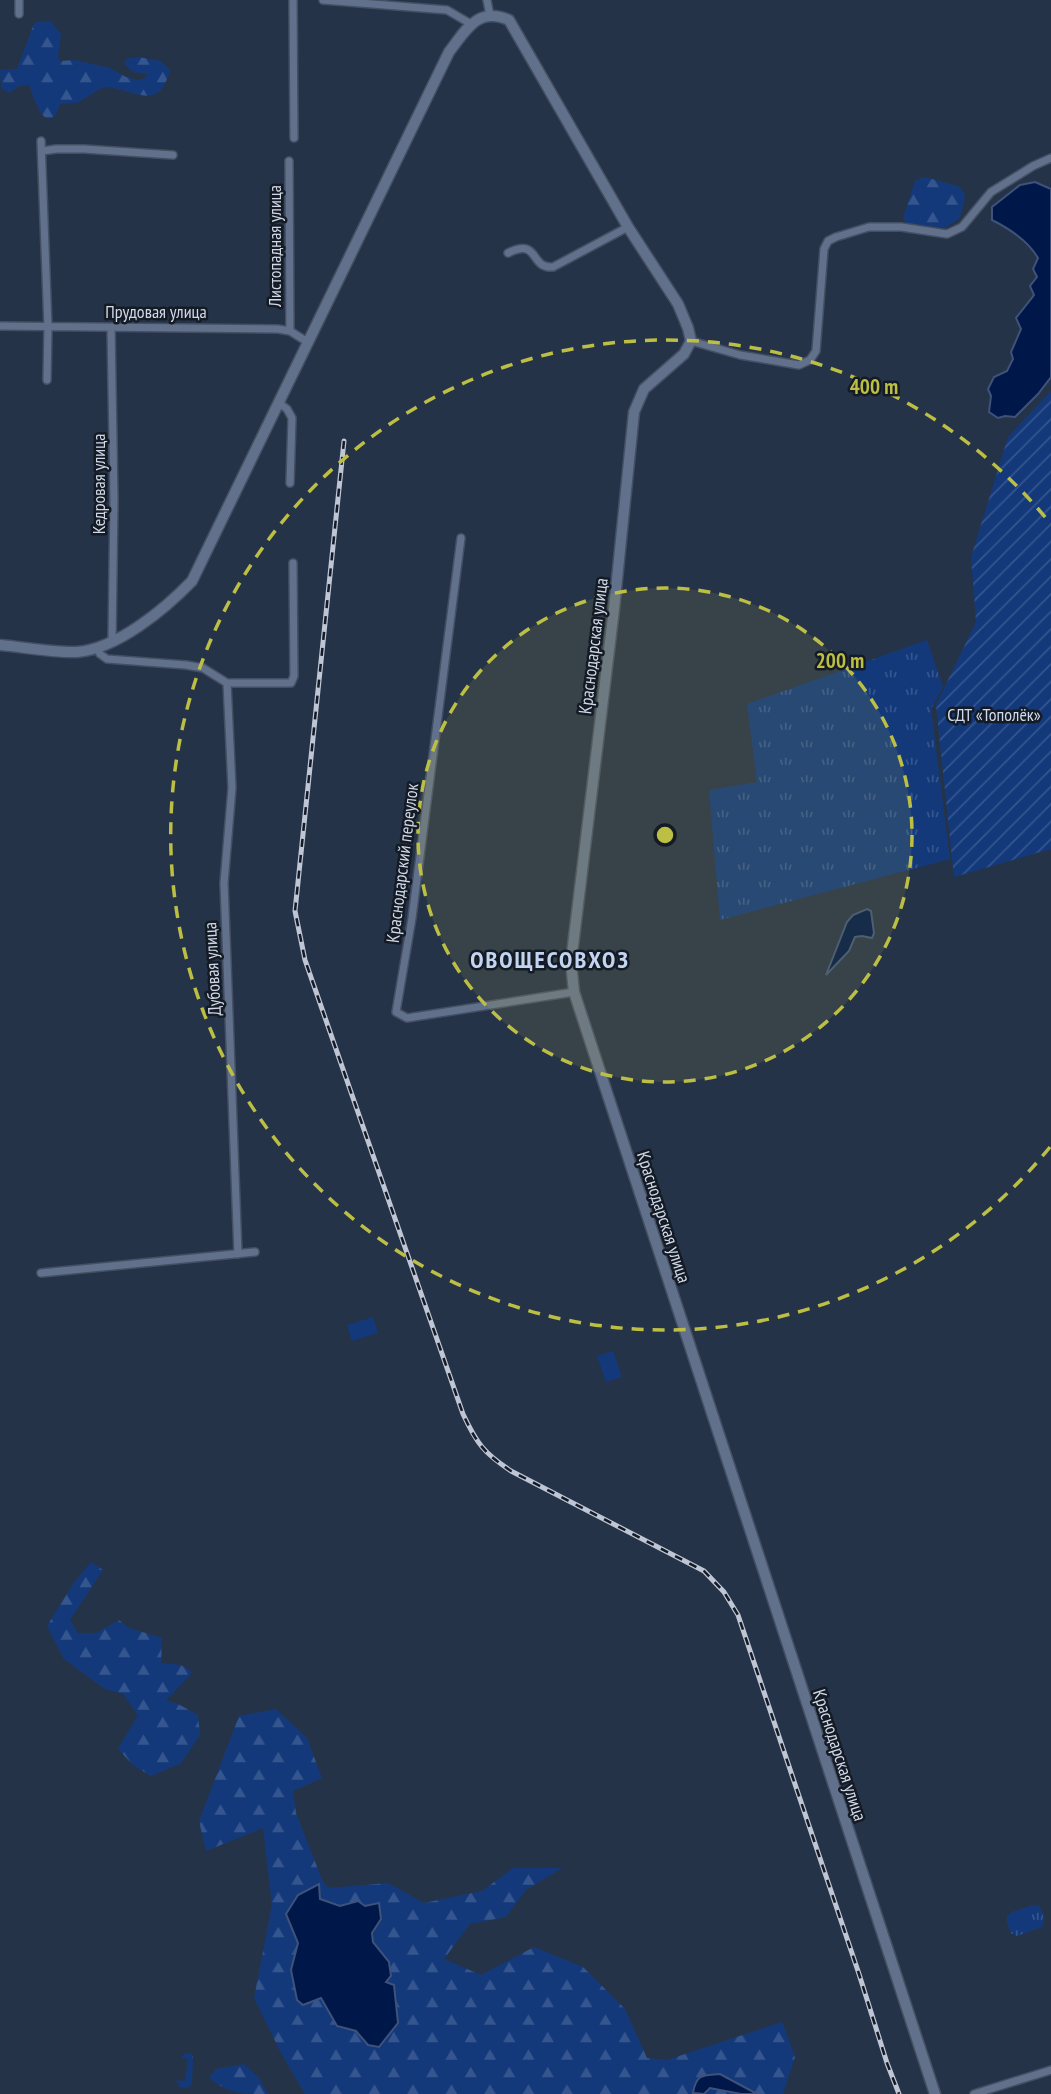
<svg xmlns="http://www.w3.org/2000/svg" width="1051" height="2094" font-family="'PT Sans Narrow',sans-serif">
<style>
.grass{fill:url(#grass-tufts)}
.forest{fill:url(#forest-firs);fill-rule:evenodd}
.park{fill:#13397b}
.garden{fill:url(#garden-furrows)}
.water{fill:#001849;stroke:#3f5279;stroke-width:2}
.lines{fill:none;stroke-linecap:round;stroke-linejoin:round}
.street-casing{stroke:#454f63;stroke-width:10}
.secondary-casing{stroke:#454f63;stroke-width:13}
.street{stroke:#62718b;stroke-width:7}
.secondary{stroke:#62718b;stroke-width:10}
.rail-casing{stroke:#bec6d6;stroke-width:5}
.rail{stroke:#141b25;stroke-width:2.5;stroke-dasharray:8;stroke-linecap:butt}
.ring{fill:none;stroke:#bcbf43;stroke-width:3.5;stroke-dasharray:12 9}
.labels{text-anchor:middle;dominant-baseline:central;stroke-width:5;stroke-linejoin:round;paint-order:stroke}
.street-label{font-size:18px;fill:#d1d9e8;stroke:#141b25}
.park-label{font-size:18px;fill:#cfdbef;stroke:#141b25}
.district-label{font-size:24px;font-weight:bold;letter-spacing:2px;fill:#c2d4f0;stroke:#141b25}
.centre{fill:#bcbf43;stroke:#141b25;stroke-width:3.5}
.ring-label{font-size:21px;text-anchor:middle;font-weight:bold;fill:#bcbf43;stroke:#141b25;stroke-width:5;stroke-linejoin:round;paint-order:stroke}
</style>
<defs>
<pattern id="grass-tufts" width="24" height="20" patternUnits="userSpaceOnUse" patternTransform="scale(1.75)"><rect width="24" height="20" fill="#13397b"/><path d="M3 7l-1-3M5 7V3M7 7l1-3M15 17l-1-3M17 17v-4M19 17l1-3" fill="none" stroke="#34558e"/></pattern>
<pattern id="forest-firs" width="22" height="20" patternUnits="userSpaceOnUse" patternTransform="scale(1.75)"><rect width="22" height="20" fill="#13397b"/><path d="M5 1l3.5 6h-7zM16 11l3.5 6h-7z" fill="#34558e"/></pattern>
<pattern id="garden-furrows" width="10" height="10" patternUnits="userSpaceOnUse" patternTransform="scale(1.75)"><rect width="10" height="10" fill="#13397b"/><path d="M-1 1l2-2M0 10L10 0M9 11l2-2" fill="none" stroke="#34558e"/></pattern>
</defs>
<rect width="100%" height="100%" fill="#253349"/>
<path class="grass" d="M927,640L943,687L931,709L950,859L720,920L709,790L757,782L747,704Z
M1033,1905H1038C1043,1911 1046,1920 1042,1927L1017,1936L1011,1933L1007,1922V1916L1012,1912Z
M185,2053L191,2054L193,2057L192,2084L188,2088L180,2087L177,2082V2080L185,2081L188,2059L181,2058Z"/>
<path class="forest" d="M50,21L61,34L58,57L60,61L75,60L110,68L126,77L138,80L144,79L148,74L133,72L124,64L126,59L138,57L161,61L170,70C158,116 131,86 103,87L77,103L60,104C58,108 58,112 55,115C42,131 32,90 29,85L19,86L9,93L1,88L0,70L17,69L33,26L36,22Z
M925,177L960,187L965,196L960,218L945,228L907,223L903,218L915,181Z
M91,1562L103,1570L70,1620L78,1633H96L119,1620L129,1628L162,1638L161,1663L181,1665L193,1672L166,1700L180,1705L198,1715L200,1735L181,1763L151,1776L133,1765L118,1749L138,1715L123,1694L105,1689L64,1659L47,1626L73,1584Z
M276,1709L307,1738L322,1778L293,1791L296,1813L323,1882L329,1888L388,1883L424,1903L482,1891L513,1868H562L526,1890L506,1917L470,1924L444,1959L481,1975L534,1947L583,1967L625,2009L647,2058L667,2060L782,2022L795,2057L783,2094H305L281,2053L254,1998L272,1905L263,1828L206,1851L199,1821L239,1716ZM318,1884L320,1899L340,1906L358,1901L381,1919C367,1941 375,1944 389,1962L368,2045L356,2031L337,2026L321,1998L303,2005L291,1970L298,1943Z
M244,2064L259,2078L268,2094C242,2094 229,2094 209,2078L216,2069Z"/>
<path class="park" d="M373,1317L378,1333L352,1341L347,1325Z
M613,1351L622,1377L606,1382L597,1356Z"/>
<path class="garden" d="M1051,391V849L954,877L936,705L976,622L971,557L1008,437Z"/>
<path class="water" d="M1035,182L1051,189V377L1038,394L1015,417L1005,416L998,418L989,412L991,396L988,389L994,377L1007,371L1013,359L1011,352L1021,329L1016,318L1034,295L1030,286L1037,277L1033,269L1038,258C1028,241 1010,229 992,220V207L1020,185Z
M867,909L871,911L874,933L872,938L862,936L855,937L849,951L826,975L847,922L853,915Z
M319,1884L320,1899L340,1906L358,1901L365,1906L379,1903L381,1919L372,1933L373,1942L389,1962L391,1976L386,1982L394,1985L398,2023L379,2047L368,2045L356,2031L337,2026L321,1998L303,2005L297,2000L291,1970L298,1943L286,1914L298,1895Z
M720,2074L757,2094H741L710,2088L704,2094L693,2093C696,2074 703,2075 720,2074Z"/>
<g class="lines">
<defs>
<path id="street" d="M19,0V14
M293,0L294,138
M323,0L447,10L471,24
M487,0L490,16
M41,141L48,327L47,380
M42,151L56,149H84L173,155
M289,161L290,331
M508,253C540,237 529,269 553,267L628,227
M0,326L278,329L290,331L309,343
M111,327L114,500L112,641
M691,341L740,355L799,365L810,360L816,351L824,249L828,241L836,237L869,227H901L947,234L962,227L991,192L1033,166L1051,158
M279,403L287,409L292,418L290,483
M461,538L412,918L396,1012L407,1018L574,992
M97,647L100,654L107,659L186,665L203,668L227,683H291L294,676L293,563
M227,683L232,788L224,883L238,1254
M41,1273L255,1252
M974,2094L1051,2070"/>
<path id="secondary" d="M0,645C23,647 55,653 77,652C117,649 165,609 192,581L449,52C466,30 478,6 509,20L628,227L678,304L688,328L691,341L684,354L644,389L634,412L614,609L571,962L574,992L935,2094"/>
</defs>
<use href="#street" class="street-casing"/>
<use href="#secondary" class="secondary-casing"/>
<use href="#street" class="street"/>
<use href="#secondary" class="secondary"/>
<defs>
<path id="rail" d="M344,441L295,911L305,960L463,1414C477,1444 484,1453 511,1471L704,1571L724,1592L738,1615L859,1974L887,2063L899,2094"/>
</defs>
<use href="#rail" class="rail-casing"/>
<use href="#rail" class="rail"/>
</g>
<circle cx="665" cy="835" r="247" fill="#bcbf43" fill-opacity=".12"/>
<g class="ring">
<circle cx="665" cy="835" r="247"/>
<path d="M1050 1147A495 495 0 1 1 1050 523"/>
</g>
<g class="labels">
<g class="street-label">
<text transform="translate(274 246) rotate(-90)">Листопадная улица</text>
<text x="156" y="311">Прудовая улица</text>
<text transform="translate(98 484) rotate(-90)">Кедровая улица</text>
<text transform="translate(593 646) rotate(-83)">Краснодарская улица</text>
<text transform="translate(402 863) rotate(-83)">Краснодарский переулок</text>
<text transform="translate(212 969) rotate(-93)">Дубовая улица</text>
<text transform="translate(664 1217) rotate(72)">Краснодарская улица</text>
<text transform="translate(840 1755) rotate(72)">Краснодарская улица</text>
</g>
<g class="park-label">
<text x="994" y="714">СДТ «Тополёк»</text>
</g>
<g class="district-label">
<text x="550" y="959">ОВОЩЕСОВХОЗ</text>
</g>
</g>
<circle cx="665" cy="835" r="10" class="centre"/>
<g class="ring-label">
<text x="874" y="394">400 m</text>
<text x="840" y="668">200 m</text>
</g>
</svg>
